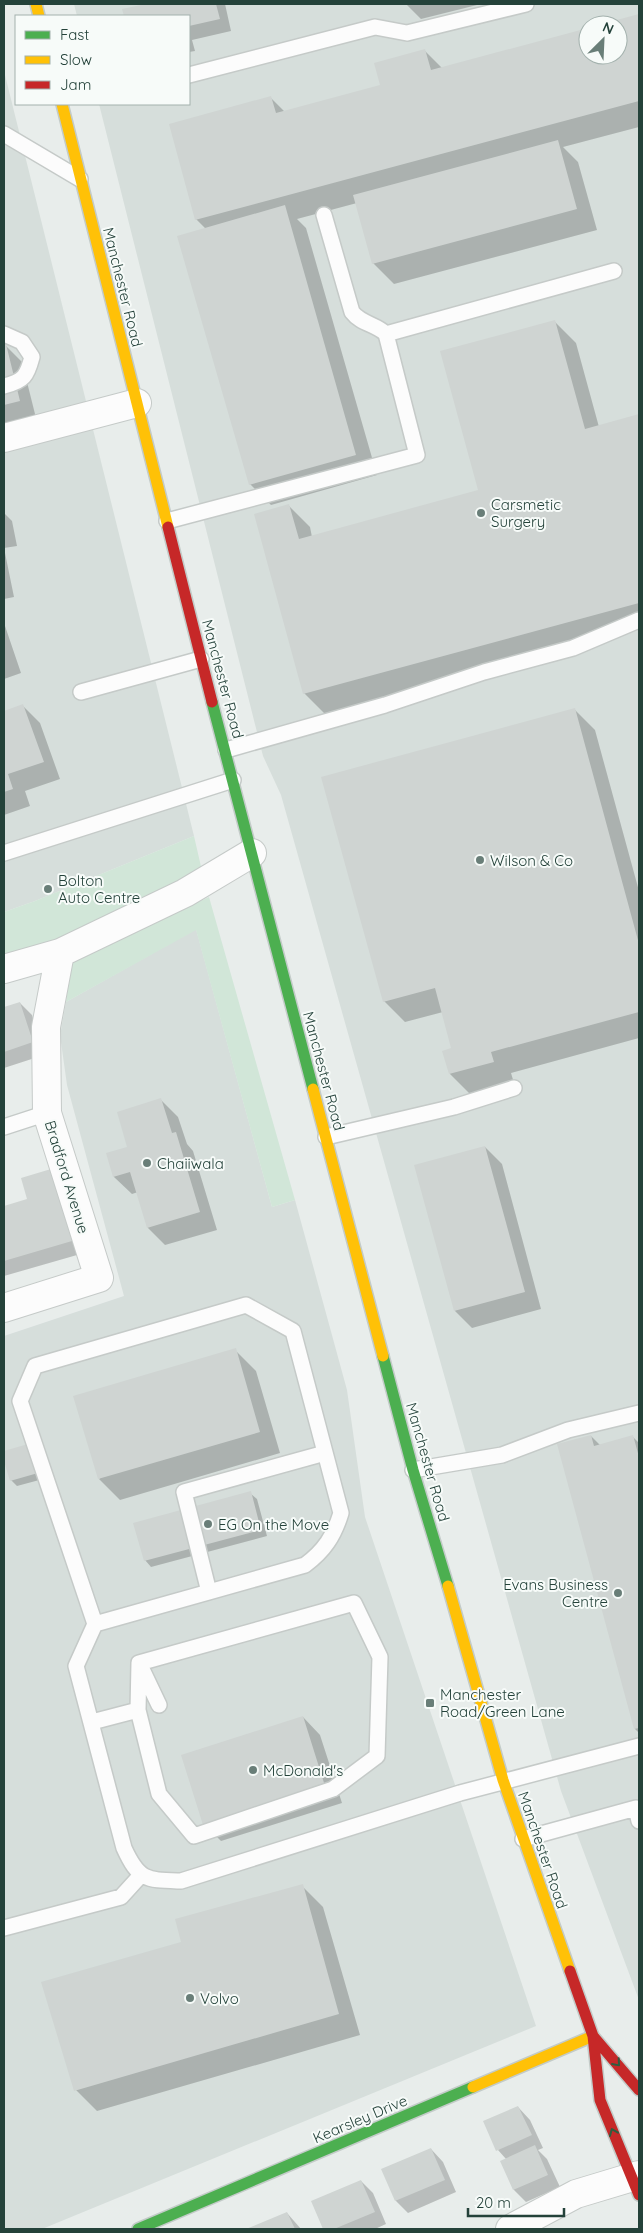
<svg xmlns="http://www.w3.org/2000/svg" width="643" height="2233" font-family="Quicksand,sans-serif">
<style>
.built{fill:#d6dedb;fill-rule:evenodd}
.green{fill:#d1e6d8}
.shadow{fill:#0003}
.building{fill:#cfd4d2}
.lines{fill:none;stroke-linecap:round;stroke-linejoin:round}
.lane-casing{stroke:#c5cac8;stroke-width:18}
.street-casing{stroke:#c5cac8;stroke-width:30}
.fast-casing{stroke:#c3cbc8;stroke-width:14}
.slow-casing{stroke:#c3cbc8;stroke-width:14}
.jam-casing{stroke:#c3cbc8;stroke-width:14}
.lane{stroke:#fcfcfc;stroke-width:15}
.street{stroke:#fcfcfc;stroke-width:28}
.fast{stroke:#4caf50;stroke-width:11}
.slow{stroke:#ffc107;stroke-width:11}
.jam{stroke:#c62828;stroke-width:11}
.oneway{stroke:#2e5d40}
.poi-dot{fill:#697e78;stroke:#f7fbf9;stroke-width:2}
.labels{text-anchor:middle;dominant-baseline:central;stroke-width:4;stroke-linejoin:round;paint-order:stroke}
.street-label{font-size:15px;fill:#24423a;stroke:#f7fbf9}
.poi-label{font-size:15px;fill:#24423a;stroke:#f7fbf9;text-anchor:start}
</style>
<rect width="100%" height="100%" fill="#e8edeb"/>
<path class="built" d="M74,4H639V2000L561,1791L281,795L263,756L99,104H189V16H77ZM588,25H618V55H588Z
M4,71L194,836L35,901L4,912Z
M196,929L272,1207L295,1200L347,1390L365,1517L536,2026L42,2229H4V1336L124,1296L67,1085L60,1035L66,1002Z"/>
<path class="green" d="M194,836L202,871L59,938L4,955V912L35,901Z
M209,897L295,1200L272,1207L196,930L66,1002L72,961Z"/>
<path class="shadow" d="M152,4H225L231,31L192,40L195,51L189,52V16H125L124,10Z
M406,4H481L421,19Z
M639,16V127L563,147L578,162L597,230L394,284L373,263L357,203L297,219L306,228L377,475L271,505L250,484L206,229L196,219L271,98L285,112L381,86L425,51L443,69L588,29V55H618V25H605Z
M555,322L576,343L599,427L639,416V629L325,714L304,693L289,506L310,527L312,537L480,491Z
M5,345L22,362L36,418L4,426Z
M4,513L12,521L17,546L4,548L14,597L4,599Z
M4,623L21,673L4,679Z
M23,706L40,723L60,779L25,791L30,806L4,815V713Z
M574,709L595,730L639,891V1038L511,1073L514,1083L471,1095L450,1074L453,1049L443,1012L405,1022L384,1001Z
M20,1003L32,1015L44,1055L4,1068V1008Z
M161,1100L178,1117L187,1144L193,1151L217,1230L165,1245L148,1228L138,1192L132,1194L114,1177L108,1154L129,1148Z
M485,1147L502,1164L541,1309L472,1328L455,1311Z
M51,1170L84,1253L4,1276V1207L29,1200Z
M235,1350L256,1371L280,1453L120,1500L99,1479Z
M591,1436L600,1445L633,1437L639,1443V1733L635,1729Z
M28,1445L43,1479L17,1486L11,1480L4,1452Z
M250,1493L257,1499L267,1536L151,1567L145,1560Z
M303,1717L320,1735L342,1803L221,1841L204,1824Z
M302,1886L323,1907L360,2035L97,2111L76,2090L183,1943Z
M518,2107L530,2120L543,2148L538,2150L547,2159L560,2187L526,2202L514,2190L506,2159L498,2150Z
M431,2149L443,2162L456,2192L408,2213L396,2201L383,2169Z
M361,2181L373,2193L386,2224L375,2229H325L313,2201Z
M287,2213L301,2229H249Z"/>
<path class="building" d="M146,4H216L220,19L189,26V16H124L122,9Z
M639,14V101L195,220L169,124L271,96L276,113L380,85L374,63L425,49L431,70L588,28V55H618V25L602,24Z
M558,140L577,209L372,264L353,195Z
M285,205L356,455L249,485L177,236Z
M555,320L585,429L639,414V603L303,694L254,514L289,504L299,539L478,490L440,351Z
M4,344H6L20,401L4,405Z
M23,704L44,762L8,774L13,789L4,792V711Z
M575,708L639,944V1012L491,1052L494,1062L449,1074L442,1051L451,1048L435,988L383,1002L321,777Z
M20,1002L33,1042L4,1052V1007Z
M161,1098L172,1133L176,1132L200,1212L147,1228L130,1172L113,1177L106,1153L127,1147L117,1112Z
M485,1146L525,1292L454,1311L414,1165Z
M51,1169L72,1241L4,1261V1206L27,1199L21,1178Z
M236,1348L260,1432L98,1479L73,1396Z
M591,1435L594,1446L633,1435L639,1457V1728L634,1729L557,1444Z
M28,1444L38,1473L10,1481L4,1461V1451Z
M251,1491L261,1530L144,1561L133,1523Z
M303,1716L325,1786L203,1825L181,1755Z
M303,1884L339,2014L74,2091L41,1982L181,1942L175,1919Z
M518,2106L532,2135L496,2151L483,2121Z
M535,2145L548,2175L513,2190L500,2161Z
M431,2148L445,2180L395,2201L381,2169Z
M361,2180L375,2212L334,2229H323L311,2201Z
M287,2212L295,2229H246L263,2222Z"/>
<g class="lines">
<defs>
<path id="lane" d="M189,75L375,27L407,33L526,4
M4,134L80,179
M324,215L352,312C361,324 376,324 386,334
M4,334L22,342L32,357C27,376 24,381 4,386
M167,521L417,455L386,334L614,271
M81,692L201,659
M226,750L385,705L484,672L573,648L639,620
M4,853L233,780
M4,1127L47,1113
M326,1137L454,1107L514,1088
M413,1470L502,1455L568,1430L639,1413
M209,1592L184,1492L325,1453
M354,1603L380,1657L377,1756L333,1789L194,1836L159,1794L138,1710L139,1663Z
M95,1624L20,1401L35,1366L246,1305L293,1331L341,1513C334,1536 324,1551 305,1565L95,1624L76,1666L124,1848C139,1881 147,1880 181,1881L460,1793L639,1746
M140,1665L159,1705
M92,1722L138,1710
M523,1839L636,1808L639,1821
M4,1928L121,1897L141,1875"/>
<path id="street" d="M4,438L137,403
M4,969L60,953L185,893L252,853
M4,1308L99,1278L47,1113L46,1027L60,953
M510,2229L576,2194L639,2175"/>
<path id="fast" d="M212,702L313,1089
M383,1356L413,1470L448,1586
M138,2229L473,2087"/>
<path id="slow" d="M36,4L39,16
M62,104L168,527
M313,1089L383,1356
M448,1586L503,1780L570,1971
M473,2087L593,2036"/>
<path id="jam" d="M168,527L212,702
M570,1971L593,2036L600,2100L639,2195
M593,2036L639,2090"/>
</defs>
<use href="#lane" class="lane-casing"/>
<use href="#street" class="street-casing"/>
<use href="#fast" class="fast-casing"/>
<use href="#slow" class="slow-casing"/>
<use href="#jam" class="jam-casing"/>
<use href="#lane" class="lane"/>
<use href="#street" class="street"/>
<use href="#fast" class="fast"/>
<use href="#slow" class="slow"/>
<use href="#jam" class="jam"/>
</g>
<defs><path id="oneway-chevron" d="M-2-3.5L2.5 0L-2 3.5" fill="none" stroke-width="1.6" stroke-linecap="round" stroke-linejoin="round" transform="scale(1.25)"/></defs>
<g class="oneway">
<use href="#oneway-chevron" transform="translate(617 2063) rotate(49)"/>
<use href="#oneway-chevron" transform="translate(613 2132) rotate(-112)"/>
</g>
<g class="poi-dot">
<circle cx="481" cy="513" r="5"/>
<circle cx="480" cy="860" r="5"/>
<circle cx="48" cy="889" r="5"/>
<circle cx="147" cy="1163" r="5"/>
<circle cx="208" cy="1524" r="5"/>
<circle cx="618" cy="1593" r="5"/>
<rect x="425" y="1698" width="10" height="10" rx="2.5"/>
<circle cx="253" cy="1770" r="5"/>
<circle cx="190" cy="1998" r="5"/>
</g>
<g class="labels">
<g class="street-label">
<text transform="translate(123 287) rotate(76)">Manchester Road</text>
<text transform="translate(223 679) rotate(75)">Manchester Road</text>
<text transform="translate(324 1071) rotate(75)">Manchester Road</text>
<text transform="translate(67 1177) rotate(73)">Bradford Avenue</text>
<text transform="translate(428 1462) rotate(74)">Manchester Road</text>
<text transform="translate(543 1850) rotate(71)">Manchester Road</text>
<text transform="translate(360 2119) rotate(-23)">Kearsley Drive</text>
</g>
<g class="poi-label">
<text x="491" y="504">Carsmetic<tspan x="491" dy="17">Surgery</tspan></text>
<text x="490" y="860">Wilson &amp; Co</text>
<text x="58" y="880">Bolton<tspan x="58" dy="17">Auto Centre</tspan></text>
<text x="157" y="1163">Chaiiwala</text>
<text x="218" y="1524">EG On the Move</text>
<text x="608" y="1584" text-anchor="end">Evans Business<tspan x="608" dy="17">Centre</tspan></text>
<text x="440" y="1694">Manchester<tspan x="440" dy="17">Road/Green Lane</tspan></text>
<text x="263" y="1770">McDonald's</text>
<text x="200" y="1998">Volvo</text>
</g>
</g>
<rect width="643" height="2233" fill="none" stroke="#24423a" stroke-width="10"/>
<rect x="15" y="15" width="175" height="90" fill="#f7fbf9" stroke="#a3b1ad"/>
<rect x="25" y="31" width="25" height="8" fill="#4caf50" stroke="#a3b1ad"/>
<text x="60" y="40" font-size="15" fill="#24423a">Fast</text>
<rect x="25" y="56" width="25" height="8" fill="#ffc107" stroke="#a3b1ad"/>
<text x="60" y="65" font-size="15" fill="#24423a">Slow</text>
<rect x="25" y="81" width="25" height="8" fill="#c62828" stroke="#a3b1ad"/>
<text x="60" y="90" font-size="15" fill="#24423a">Jam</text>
<g transform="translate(603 40) rotate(24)"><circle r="24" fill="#f7fbf9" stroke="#a3b1ad"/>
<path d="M0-4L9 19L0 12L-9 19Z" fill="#697e78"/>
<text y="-8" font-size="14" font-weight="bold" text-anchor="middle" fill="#24423a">N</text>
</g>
<path d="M468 2208v8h96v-8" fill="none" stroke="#24423a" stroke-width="2.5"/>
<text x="476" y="2208" font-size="15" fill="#24423a" stroke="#f7fbf9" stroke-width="4" paint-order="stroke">20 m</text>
</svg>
